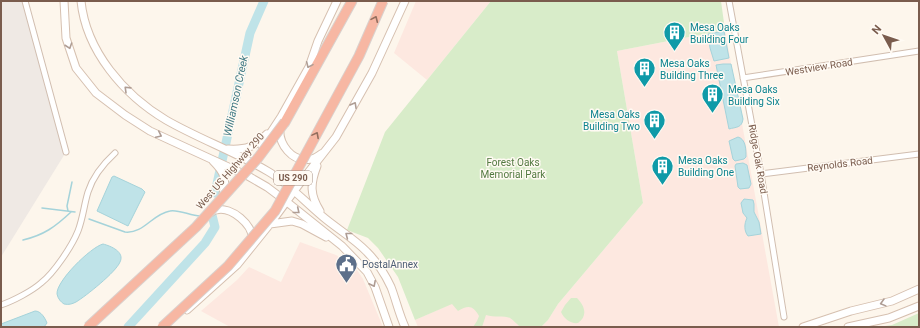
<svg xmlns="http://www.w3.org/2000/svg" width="920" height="328" font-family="Roboto,sans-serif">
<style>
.commercial{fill:#fde8e0}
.industrial{fill:#efe9e4}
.green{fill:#d8ecc9}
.water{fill:#bfe3e8;stroke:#a5d3da}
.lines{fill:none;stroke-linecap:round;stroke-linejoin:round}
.stream{stroke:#a5d3da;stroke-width:1.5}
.river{stroke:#bfe3e8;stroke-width:9}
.street-casing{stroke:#d1beb0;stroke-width:7}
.secondary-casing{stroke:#d6c0b0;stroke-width:9}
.highway-casing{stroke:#dad1cd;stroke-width:11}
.street{stroke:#fff;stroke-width:5}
.secondary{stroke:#fff;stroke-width:7}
.highway{stroke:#f7b7a3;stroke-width:9}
.highway-bridge-casing{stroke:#dad1cd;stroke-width:11;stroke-linecap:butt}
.highway-bridge{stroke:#f7b7a3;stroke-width:9}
.oneway{stroke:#936e5e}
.oneway2{stroke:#af9d94}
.labels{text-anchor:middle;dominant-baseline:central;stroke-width:3;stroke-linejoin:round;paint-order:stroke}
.shield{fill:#fffaf3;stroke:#a28b7f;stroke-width:1}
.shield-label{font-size:9px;font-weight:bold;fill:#7a5c4d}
.culture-label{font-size:10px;fill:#0d838f;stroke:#fffaf3;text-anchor:start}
.street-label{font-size:10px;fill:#7a5c4d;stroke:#fffaf3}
.park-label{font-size:10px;fill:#537a41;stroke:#fffaf3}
.service-label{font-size:10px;fill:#4e5e75;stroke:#fffaf3;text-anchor:start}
.water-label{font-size:11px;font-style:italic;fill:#437c86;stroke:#fffaf3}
</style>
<rect width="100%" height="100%" fill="#fdf6ec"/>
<path class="commercial" d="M416,1H491L427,80L394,53Z
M725,30L779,327H541L548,320L558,304L643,203L617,51Z
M300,242L336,255L355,267L363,279L383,327H230L201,311L237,280L249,267L281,282Z
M484,289L529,327H418L415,320Z"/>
<path class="industrial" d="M1,1H27L66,152L1,257Z"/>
<path class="green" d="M491,1H721L725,30L617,51L643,203L558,304L548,320L541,327H520C517,324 513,320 510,318C504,315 494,318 486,315L482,327H473L477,321L479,316C473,305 468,305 458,311L452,304L415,320L398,277L378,248L368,238L347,230L385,132Z
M571,298H577C585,306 588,316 578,323C571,324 564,319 561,312L565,305Z
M919,313V327H878L892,325Z"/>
<path class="water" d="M724,31L729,58L714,61L710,48L708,34Z
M723,64H731L743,119C742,128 736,127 729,129L716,65Z
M738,137C746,139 746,150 746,157L744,159L735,161L733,159L729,141Z
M743,163L747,165L751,184L749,188L740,189L738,187L735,166L736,164Z
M114,176L142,189L145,192L128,226L97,211L112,177Z
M744,199L753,200L754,204V212L759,222L761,234L748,236C744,231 744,224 747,218L743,213L741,203Z
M103,244C111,246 125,252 120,262C116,272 86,296 76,302C72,304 69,305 64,304C61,302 58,299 57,294C56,281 91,247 103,244Z
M35,311C41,311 45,318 47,323L44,327H1V324Z"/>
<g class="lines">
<path class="stream" d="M42,208L75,212
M68,211L67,206L72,182
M89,219L125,232C144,234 152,214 170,211C178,209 191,216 200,216
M23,240C44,235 55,227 71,212"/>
<path class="river" d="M215,193L250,33L264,1
M128,327L205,243L215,227L212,215"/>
<defs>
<path id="street" d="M25,1L66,152
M729,1L761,174L784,317
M743,78L919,51
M761,174L919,154
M1,305C13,301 32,291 41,283C54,273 72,246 78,231C83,218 84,205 88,192C93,176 103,164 115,153"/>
<path id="secondary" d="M64,1L66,38L76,68L96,93L125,115L150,131L248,176L267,187L287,202L342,246L367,272L375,287L389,327
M81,1C86,51 124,95 166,120C199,139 236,152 269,172C289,184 304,201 322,216C337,229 354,238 367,252C377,262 385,274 391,287C396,300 399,314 405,327
M280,127C278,144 292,163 311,159C315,159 319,155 323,153
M262,146L281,117L309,67L318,41L337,1
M228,149C247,150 254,147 267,134
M213,161C224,172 227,178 223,194
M317,166C310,184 310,195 320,211
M210,213C212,212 214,210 216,210C231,206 254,225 252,240
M270,224L292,221L302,224L326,237
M187,310L237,265L270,224L300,183L336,137L372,73L405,1
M803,327L851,311L892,301L919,289
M848,327L889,318L919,306"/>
<path id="highway" d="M285,122L352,1"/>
</defs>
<use href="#street" class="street-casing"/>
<use href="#secondary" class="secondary-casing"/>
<use href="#highway" class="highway-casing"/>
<use href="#street" class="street"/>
<use href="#secondary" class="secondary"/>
<use href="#highway" class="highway"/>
<defs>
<path id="highway-bridge" d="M88,327L196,227L258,158L285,122
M162,327L228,266L275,211L359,56L383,1"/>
</defs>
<use href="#highway-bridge" class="highway-bridge-casing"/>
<use href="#highway-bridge" class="highway-bridge"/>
</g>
<defs><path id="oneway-chevron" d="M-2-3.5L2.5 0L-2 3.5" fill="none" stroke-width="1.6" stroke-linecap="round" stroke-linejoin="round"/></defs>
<g class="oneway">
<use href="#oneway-chevron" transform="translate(375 19) rotate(-66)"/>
<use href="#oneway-chevron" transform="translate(316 135) rotate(-62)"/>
</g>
<g class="oneway2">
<use href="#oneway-chevron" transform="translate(69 46) rotate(71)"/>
<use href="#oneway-chevron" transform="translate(309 65) rotate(114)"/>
<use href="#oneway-chevron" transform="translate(127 89) rotate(-136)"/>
<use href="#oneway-chevron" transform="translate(354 105) rotate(-61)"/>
<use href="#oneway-chevron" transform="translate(159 135) rotate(25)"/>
<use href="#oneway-chevron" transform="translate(297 211) rotate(39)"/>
<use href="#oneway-chevron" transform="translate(348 235) rotate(-142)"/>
<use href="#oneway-chevron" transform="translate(373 284) rotate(63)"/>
<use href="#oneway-chevron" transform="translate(883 303) rotate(165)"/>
</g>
<defs>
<symbol id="building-pin" viewBox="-11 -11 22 30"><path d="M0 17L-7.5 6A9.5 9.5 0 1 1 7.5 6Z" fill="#0f9aa8" stroke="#fffaf3"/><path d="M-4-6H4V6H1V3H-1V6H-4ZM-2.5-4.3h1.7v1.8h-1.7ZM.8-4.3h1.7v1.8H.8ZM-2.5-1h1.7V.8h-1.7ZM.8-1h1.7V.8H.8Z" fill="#fff"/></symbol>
<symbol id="civic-pin" viewBox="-11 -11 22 30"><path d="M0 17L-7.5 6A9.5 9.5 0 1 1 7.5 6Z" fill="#5c6f8a" stroke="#fffaf3"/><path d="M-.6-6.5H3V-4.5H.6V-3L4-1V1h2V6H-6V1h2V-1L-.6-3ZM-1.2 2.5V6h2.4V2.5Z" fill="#fff"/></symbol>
</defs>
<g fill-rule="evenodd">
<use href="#building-pin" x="662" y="20" width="25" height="34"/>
<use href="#building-pin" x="632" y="56" width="25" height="34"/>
<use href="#building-pin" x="700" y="82" width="25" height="34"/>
<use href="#building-pin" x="642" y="108" width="25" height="34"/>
<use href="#building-pin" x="650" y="154" width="25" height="34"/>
<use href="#civic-pin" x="334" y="252" width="25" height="34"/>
</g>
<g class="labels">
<rect class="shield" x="274" y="171" width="38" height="14" rx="3"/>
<g class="shield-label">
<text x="293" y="178">US 290</text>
</g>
<g class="culture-label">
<text x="690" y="27">Mesa Oaks<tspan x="690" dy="12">Building Four</tspan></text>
<text x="660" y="63">Mesa Oaks<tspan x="660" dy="12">Building Three</tspan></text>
<text x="728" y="89">Mesa Oaks<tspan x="728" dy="12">Building Six</tspan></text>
<text x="640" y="114" text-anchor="end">Mesa Oaks<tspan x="640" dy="12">Building Two</tspan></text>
<text x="678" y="160">Mesa Oaks<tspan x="678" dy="12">Building One</tspan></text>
</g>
<g class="street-label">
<text transform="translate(819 67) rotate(-9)">Westview Road</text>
<text transform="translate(758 159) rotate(80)">Ridge Oak Road</text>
<text transform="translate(840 164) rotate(-7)">Reynolds Road</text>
<text transform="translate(230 171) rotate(-49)">West US Highway 290</text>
</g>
<g class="park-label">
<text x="513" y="162">Forest Oaks<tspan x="513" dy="12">Memorial Park</tspan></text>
</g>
<g class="service-label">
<text x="362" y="264">PostalAnnex</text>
</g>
<g class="water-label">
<text transform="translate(236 96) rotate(-78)">Williamson Creek</text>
</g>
</g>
<rect width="920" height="328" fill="none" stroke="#7a5c4d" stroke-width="4"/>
<g transform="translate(884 36) rotate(310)" stroke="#fffaf3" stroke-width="3" paint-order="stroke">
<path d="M0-3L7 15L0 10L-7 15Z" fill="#7a5c4d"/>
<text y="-6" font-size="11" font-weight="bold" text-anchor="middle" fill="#7a5c4d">N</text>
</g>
</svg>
